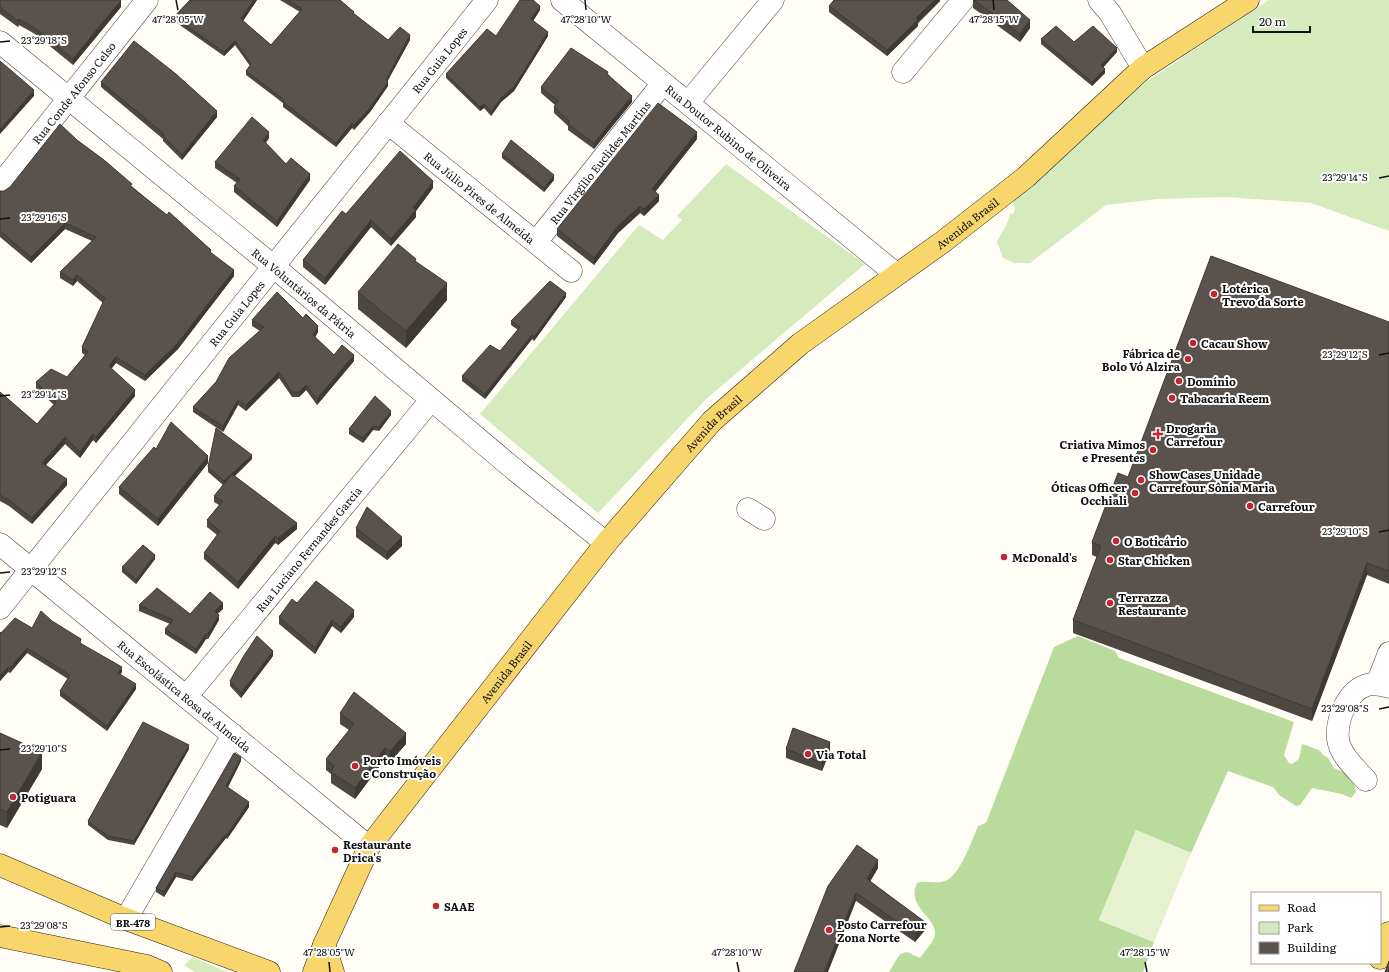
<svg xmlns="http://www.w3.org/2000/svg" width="1389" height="972" font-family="Literata,serif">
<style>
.green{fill:#d5ebbd}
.forest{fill:#b9dc9c}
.pitch{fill:#e6f2cf}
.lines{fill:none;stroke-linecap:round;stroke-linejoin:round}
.minor-casing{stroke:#444;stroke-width:23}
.major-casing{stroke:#222;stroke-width:23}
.minor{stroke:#fff;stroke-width:22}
.major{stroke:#f9d66b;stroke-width:22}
.wall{fill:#4d4742}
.shaded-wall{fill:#3f3936}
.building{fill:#5a524d;stroke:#3f3936}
.ticks{fill:none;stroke:#111;stroke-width:1.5}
.poi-dot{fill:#c4262e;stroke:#fff;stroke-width:1.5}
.labels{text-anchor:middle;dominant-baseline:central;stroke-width:4;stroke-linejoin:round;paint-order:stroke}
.shield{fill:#fff;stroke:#585858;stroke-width:1}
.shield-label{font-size:10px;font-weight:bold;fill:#111}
.street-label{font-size:11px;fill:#111;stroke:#fff}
.poi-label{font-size:11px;font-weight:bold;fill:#111;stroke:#fff;text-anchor:start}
.ticks-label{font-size:10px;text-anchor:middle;fill:#111;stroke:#fff;stroke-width:4;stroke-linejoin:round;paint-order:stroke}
</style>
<rect width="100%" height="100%" fill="#fffdf5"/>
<path class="green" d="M1269,0H1389V231L1311,203L1226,197L1157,199L1106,205L1030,263H1014L1003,258L997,242C1001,232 1008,225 1010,214L1014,213L1015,208L1012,201L1146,82Z
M726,164L865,264L705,400L598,513L480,414L639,225L663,240L682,220L677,216Z
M193,957L227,972H195L184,965Z"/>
<path class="forest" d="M1078,636L1115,651L1119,658L1294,722L1284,755L1289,763L1292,764L1299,759L1302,744L1319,750L1323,755L1328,758L1334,768L1353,776L1356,792L1351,798L1342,794L1312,788L1300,805L1296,806L1279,795L1273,787L1228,771L1191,853L1136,830L1099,920L1154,942L1143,972H889L900,954L907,952L920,958C924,952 931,945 934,938C942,919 905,909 917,883C926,880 936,884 945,881C960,876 972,840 978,826L986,823L1054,647Z"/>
<path class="pitch" d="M1136,830L1191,853L1154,942L1099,920Z"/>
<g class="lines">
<defs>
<g id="minor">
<path id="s1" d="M562,0L896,274"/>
<path d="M1099,0L1110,13L1143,68"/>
<path id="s2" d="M0,42L273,266L515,470L606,543"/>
<path d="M903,72L963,0"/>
<path d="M688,103L773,0"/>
<path id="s3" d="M388,123L571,271"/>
<path id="s4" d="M0,185L147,0"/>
<path id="s5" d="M536,242L663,83"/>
<path d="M748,509L764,519"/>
<path id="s6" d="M0,544L369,847"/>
<path id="s7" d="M0,608L487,0"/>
<path d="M1377,684L1389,653"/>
<path id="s8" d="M186,697L431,400"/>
<path d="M1366,780C1356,769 1340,755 1338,739C1336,720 1347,691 1367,685C1374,683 1382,685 1389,687"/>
<path d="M126,919L233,735"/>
</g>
<g id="major">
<path d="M0,865L126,919L269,972"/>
<path d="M0,936L147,966L161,972"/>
<path d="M324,945L333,972"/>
<path d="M1380,958L1389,933"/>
<path id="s9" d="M314,972L324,945L369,847L606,543L712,421L800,344L944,241L1026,177L1143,68L1248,0"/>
</g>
</defs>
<use href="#minor" class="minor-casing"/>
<use href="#major" class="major-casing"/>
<use href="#minor" class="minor"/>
<use href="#major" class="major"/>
</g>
<path class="wall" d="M0,0L121,7L73,65L35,34L19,25L18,27L0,14Z
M190,0H257L243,21L271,45L300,12L280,0H340L354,14L388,40H410L387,81L388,86L370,112L354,130L352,128L336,147L283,107V103L246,75V71L250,66L235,45L224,56L174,21V17Z
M940,0V1L918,23V26L887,56L829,12V6Z
M973,0H1007L1030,28L1020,42L973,8Z
M540,10L533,21L548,36L514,91L501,102L491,116L484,108L480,111L446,78V74L496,36Z
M1041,39L1074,42L1117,52L1103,67L1105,73L1092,86L1041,44Z
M608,74L632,102L594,149L568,130V126L554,113V107L555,105L541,93V87Z
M101,82L217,117L182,160L163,141V139L101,87Z
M269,138L266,143L286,164L310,180L277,227L234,192V186L237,183L215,168V162Z
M697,139L655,192L659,201L644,216L640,213L618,233L594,265L557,236V229Z
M77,140L211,253L234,276L178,349L145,381L116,363L111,368L135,396L96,443L93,440L80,458L65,444L46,465L67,485L32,524L9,506L0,501V392L37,424L54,405L36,388V382L67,377L85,355L82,353V347L103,303L77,281L73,286L60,278V272L92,241L65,229L31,263L0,237V191H4Z
M502,154L554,180L544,192L502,158Z
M433,188L416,211V217L391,246L371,227L325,285L303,267V260L346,214Z
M416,262L447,300L406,348L358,309V292Z
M566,297L534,341L532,339L485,399L462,381V376L500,351L518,330L511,325V321Z
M303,318L318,332L315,337L334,355L354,361L317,405L306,390L299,397H292L279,378L246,411L238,405L223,432L193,412V407L216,382L260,331L252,326V320Z
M1389,322V584L1367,575L1312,721L1073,633V620L1097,557L1092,555V542L1128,477Z
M391,415L379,431L373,430L363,443L349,434V429Z
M156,449L208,463L158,526L119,494V487Z
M252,459L235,476L297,529L278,545L275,543L238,589L204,559V553L217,535L207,527V520L219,505L214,502V496L223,485L208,472V467Z
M356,528L402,546L387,560L356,537Z
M155,559L136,584L122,572V567Z
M297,603L354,617L341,633L332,626L315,654L279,624V617Z
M139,605L190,614L223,609L218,613L219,620L208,639H206L196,654L165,634V629L170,624L139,611Z
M52,621L81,644L122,672L120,675L136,689L107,731L60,696V691L68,679L27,653L10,673L8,672L0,681V632L1,633L32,628Z
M273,656L241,698L230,686V681Z
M340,713L406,744L390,762L385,759L355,799L331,783V774L326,770V759L349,730L340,724Z
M0,733L42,769L7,828L0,825Z
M189,749L134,845L108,840L88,825V821Z
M786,749L830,751L822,771L786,758Z
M241,761L228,787L249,807L227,839L226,838L192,881L176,877L164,897L156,892V888Z
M878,868L870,881L925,930L915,942L856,901L828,886Z"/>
<path class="shaded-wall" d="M121,0V7L73,65V59Z
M254,0H257L241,24V19Z
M935,0H940V1L918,23V26L887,56V50L916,18Z
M540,6V10L531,24V19Z
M19,19V25L18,27V21Z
M1030,20V28L1020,42V34Z
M548,32V36L514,91L501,102L491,116V112Z
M410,35V40L386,84V80Z
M235,41V45L224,56V52Z
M1117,48V52L1101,70V65Z
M1105,69V73L1092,86V82Z
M388,82V86L370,112L354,130V125Z
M34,90V96L0,134V129Z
M632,96V102L594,149V143Z
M484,104V108L480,111V107Z
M217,111V117L182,160V155Z
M352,123V128L336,147V143Z
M269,132V138L263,146V140Z
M697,132V139L652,196V189Z
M310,174V180L277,227V221Z
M554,175V180L544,192V188Z
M433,181V188L416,211V217L391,246V239L413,208Z
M659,195V201L644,216V209Z
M640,206V213L618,233L594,265V258L618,226Z
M371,220V227L325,285V278Z
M65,223V229L31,263V257Z
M234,270V276L178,349L145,381V375Z
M77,275V281L73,286V280Z
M447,283V300L406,348V331Z
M566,293V297L534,341V337Z
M318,326V332L313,341V335Z
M532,335V339L485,399V394Z
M354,355V361L317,405V399Z
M116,357V363L109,372V366Z
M279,372V378L246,411V405Z
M306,385V390L299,397V392Z
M135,390V396L96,443V437Z
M238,400V405L223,432V426Z
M391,411V415L379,431V427Z
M373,426V430L363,443V438Z
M93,434V440L80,458V452Z
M65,437V444L42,469V463Z
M252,455V459L224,486V481Z
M208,456V463L158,526V519Z
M67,479V485L32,524V518Z
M297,523V529L278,545V538Z
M275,536V543L238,589V582Z
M402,537V546L387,560V552Z
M155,555V559L136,584V580Z
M1367,563V575L1312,721V709Z
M223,603V609L215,616V611Z
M354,610V617L341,633V627Z
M219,615V620L208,639V634Z
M332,620V626L315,654V648Z
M206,634V639L196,654V649Z
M27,648V653L10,673V668Z
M273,651V656L241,698V693Z
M8,667V672L0,681V676Z
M122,667V672L118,678V673Z
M136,684V689L107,731V726Z
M406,733V744L390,762V751Z
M830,742V751L822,771V763Z
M189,745V749L134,845V841Z
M385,748V759L355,799V788Z
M42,752V769L7,828V812Z
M241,757V761L226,791V786Z
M249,802V807L227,839V835Z
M226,834V838L192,881V877Z
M878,860V868L867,887V879Z
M176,872V877L164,897V892Z
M856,893V901L828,972H824Z
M925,922V930L915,942V934Z"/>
<path class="building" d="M0,0H121L73,59L35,28L19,19L18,21L0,7Z
M190,0H254L241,19L271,45L302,9L288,0H340L354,12L353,13L388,40L400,27L410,35L386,80L388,82L370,108L354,125L352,123L336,143L283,102L284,100L246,71L251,64L235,41L224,52L174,17Z
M520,0H533L540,6L531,19L548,32L514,87L501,98L491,112L484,104L480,107L446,74L487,29L496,36Z
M834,0H935L916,18L918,20L887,50L829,6Z
M974,0H1007L1030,20L1020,34Z
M1056,26L1074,42L1093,26L1117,48L1101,65L1105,69L1092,82L1041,39Z
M134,41L176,74L217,111L182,155L163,136L164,134L101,82Z
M571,48L608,72L607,74L632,96L594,143L568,124L570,122L554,107L558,101L541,87Z
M0,61L34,90L0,129Z
M658,103L697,132L652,189L659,195L644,209L640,206L618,226L594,258L557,229Z
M252,117L269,132L263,140L286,164L291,158L310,174L277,221L234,186L240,179L215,162Z
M60,124L77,140L104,160L132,184L130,186L167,215L169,212L211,250L210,252L234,270L178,343L145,375L116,357L109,366L135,390L96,437L93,434L80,452L65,437L42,463L67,479L32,518L9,500L0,495V392L37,424L56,402L36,382L51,369L67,377L88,352L82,347L105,298L77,275L73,280L60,272L96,237L65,223L31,257L0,231V191H4L10,187Z
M511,140L554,175L544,188L502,154Z
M400,151L433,181L413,208L416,210L391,239L371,220L325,278L303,260L342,211L346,214Z
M398,244L416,259L415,261L447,283L406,331L358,292Z
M1211,256L1389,322V571L1367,563L1312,709L1073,620L1101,546L1092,542L1118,473L1128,477Z
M550,281L566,293L534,337L532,335L485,394L462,376L490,345L500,351L520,327L511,321Z
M277,292L303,318L306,314L318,326L313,335L334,355L342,345L354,355L317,399L306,385L299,392H292L279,372L246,405L238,400L223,426L193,407L216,382L229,358L264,327L252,320Z
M375,396L391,411L379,427L373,426L363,438L349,429Z
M171,422L208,456L158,519L119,487L154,447L156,449Z
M216,428L252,455L224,481L208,467Z
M232,474L297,523L278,538L275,536L238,582L204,553L220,531L207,520L223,501L214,496Z
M367,507L402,537L387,552L356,528Z
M143,545L155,555L136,580L122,567Z
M316,581L354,610L341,627L332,620L315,648L279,617L292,599L297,603Z
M157,588L190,614L210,592L223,603L215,611L219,615L208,634H206L196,649L165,629L173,620L139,605Z
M41,611L52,621L81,639L80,643L122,667L118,673L136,684L107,726L60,691L70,675L27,648L10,668L8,667L0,676V632L1,633L15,618L32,628Z
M257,636L273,651L241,693L230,681L243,657Z
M354,692L406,733L390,751L385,748L355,788L331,772L334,766L326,759L354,724L340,713Z
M143,722L189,745L134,841L108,836L88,821Z
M793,728L830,742L822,763L786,749Z
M0,733L42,752L7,812L0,809Z
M234,753L241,757L226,786L249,802L227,835L226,834L192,877L176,872L164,892L156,888Z
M857,845L878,860L867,879L925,922L915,934L856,893L824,972H794L828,886Z
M1389,961V972H1385Z"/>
<path class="ticks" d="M176,0L178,10M585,0L586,10M993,0L994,10M0,42L10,41M1379,178L1389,176M0,219L10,218M1379,355L1389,353M0,396L10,395M1379,532L1389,530M0,573L10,572M1379,709L1389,707M0,750L10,749M0,927L10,926M329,962L330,972M737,962L739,972M1145,962L1147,972"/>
<g class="poi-dot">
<circle cx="1214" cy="294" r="4"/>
<circle cx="1193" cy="343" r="4"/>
<circle cx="1188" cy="359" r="4"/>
<circle cx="1179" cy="381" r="4"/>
<circle cx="1172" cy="398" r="4"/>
<path d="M1156 428h4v4h4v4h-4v4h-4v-4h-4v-4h4z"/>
<circle cx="1153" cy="450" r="4"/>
<circle cx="1141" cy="480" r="4"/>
<circle cx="1135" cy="493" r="4"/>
<circle cx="1250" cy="506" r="4"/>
<circle cx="1116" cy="541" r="4"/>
<circle cx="1004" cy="557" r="4"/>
<circle cx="1110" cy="560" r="4"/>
<circle cx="1110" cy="603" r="4"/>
<circle cx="808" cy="754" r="4"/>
<circle cx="355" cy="766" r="4"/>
<circle cx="13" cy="797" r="4"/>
<circle cx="335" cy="850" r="4"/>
<circle cx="436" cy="906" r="4"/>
<circle cx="829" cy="930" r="4"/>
</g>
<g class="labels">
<rect class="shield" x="111" y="914" width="44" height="16" rx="3"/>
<g class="shield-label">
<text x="133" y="922">BR-478</text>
</g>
<g class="street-label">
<text stroke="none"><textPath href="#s7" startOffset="702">Rua Guia Lopes</textPath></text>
<text stroke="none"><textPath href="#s4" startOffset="118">Rua Conde Afonso Celso</textPath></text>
<text stroke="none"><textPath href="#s1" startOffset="216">Rua Doutor Rubino de Oliveira</textPath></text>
<text stroke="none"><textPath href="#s5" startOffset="102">Rua Virgilio Euclides Martins</textPath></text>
<text stroke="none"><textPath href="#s3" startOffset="118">Rua Júlio Pires de Almeida</textPath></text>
<text stroke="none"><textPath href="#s9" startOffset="1007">Avenida Brasil</textPath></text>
<text stroke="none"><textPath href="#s2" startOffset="394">Rua Voluntários da Pátria</textPath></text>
<text stroke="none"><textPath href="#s7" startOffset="378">Rua Guia Lopes</textPath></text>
<text stroke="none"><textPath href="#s9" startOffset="683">Avenida Brasil</textPath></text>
<text stroke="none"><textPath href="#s8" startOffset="192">Rua Luciano Fernandes Garcia</textPath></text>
<text stroke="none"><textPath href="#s9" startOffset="359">Avenida Brasil</textPath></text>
<text stroke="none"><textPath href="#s6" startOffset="239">Rua Escolástica Rosa de Almeida</textPath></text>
</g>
<g class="poi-label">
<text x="1222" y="288">Lotérica<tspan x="1222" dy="13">Trevo da Sorte</tspan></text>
<text x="1201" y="343">Cacau Show</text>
<text x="1180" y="353" text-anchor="end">Fábrica de<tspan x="1180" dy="13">Bolo Vó Alzira</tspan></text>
<text x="1187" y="381">Domínio</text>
<text x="1180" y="398">Tabacaria Reem</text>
<text x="1166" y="428">Drogaria<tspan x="1166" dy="13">Carrefour</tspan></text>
<text x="1145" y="444" text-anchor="end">Criativa Mimos<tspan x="1145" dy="13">e Presentes</tspan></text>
<text x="1149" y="474">ShowCases Unidade<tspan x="1149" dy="13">Carrefour Sônia Maria</tspan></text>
<text x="1127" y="487" text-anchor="end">Óticas Officer<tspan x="1127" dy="13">Occhiali</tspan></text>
<text x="1258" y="506">Carrefour</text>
<text x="1124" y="541">O Boticário</text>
<text x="1012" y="557">McDonald's</text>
<text x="1118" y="560">Star Chicken</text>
<text x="1118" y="597">Terrazza<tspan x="1118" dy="13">Restaurante</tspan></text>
<text x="816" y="754">Via Total</text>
<text x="363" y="760">Porto Imóveis<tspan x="363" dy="13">e Construção</tspan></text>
<text x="21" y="797">Potiguara</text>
<text x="343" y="844">Restaurante<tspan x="343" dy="13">Drica's</tspan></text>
<text x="444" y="906">SAAE</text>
<text x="837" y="924">Posto Carrefour<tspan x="837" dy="13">Zona Norte</tspan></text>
</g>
</g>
<g class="ticks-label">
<text x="178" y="23">47°28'05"W</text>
<text x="586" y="23">47°28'10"W</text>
<text x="994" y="23">47°28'15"W</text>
<text x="44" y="44">23°29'18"S</text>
<text x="1345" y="181">23°29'14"S</text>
<text x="44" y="221">23°29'16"S</text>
<text x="1345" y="358">23°29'12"S</text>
<text x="44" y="398">23°29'14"S</text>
<text x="1345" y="535">23°29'10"S</text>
<text x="44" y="575">23°29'12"S</text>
<text x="1345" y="712">23°29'08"S</text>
<text x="44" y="752">23°29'10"S</text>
<text x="44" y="929">23°29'08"S</text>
<text x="329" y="956">47°28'05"W</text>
<text x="737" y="956">47°28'10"W</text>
<text x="1145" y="956">47°28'15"W</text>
</g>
<rect x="1251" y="892" width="130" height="72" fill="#ffffff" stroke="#a0a0a0"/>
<rect x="1259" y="905" width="20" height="6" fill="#f9d66b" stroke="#a0a0a0"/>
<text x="1287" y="912" font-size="12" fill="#111111">Road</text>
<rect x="1259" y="922" width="20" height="12" fill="#d5ebbd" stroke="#a0a0a0"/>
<text x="1287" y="932" font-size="12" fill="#111111">Park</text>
<rect x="1259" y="942" width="20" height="12" fill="#5a524d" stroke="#a0a0a0"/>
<text x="1287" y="952" font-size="12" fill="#111111">Building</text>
<path d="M1253 26v6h57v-6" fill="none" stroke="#111111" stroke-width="2"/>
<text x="1259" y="26" font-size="12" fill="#111111" stroke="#ffffff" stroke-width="3" paint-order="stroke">20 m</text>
</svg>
